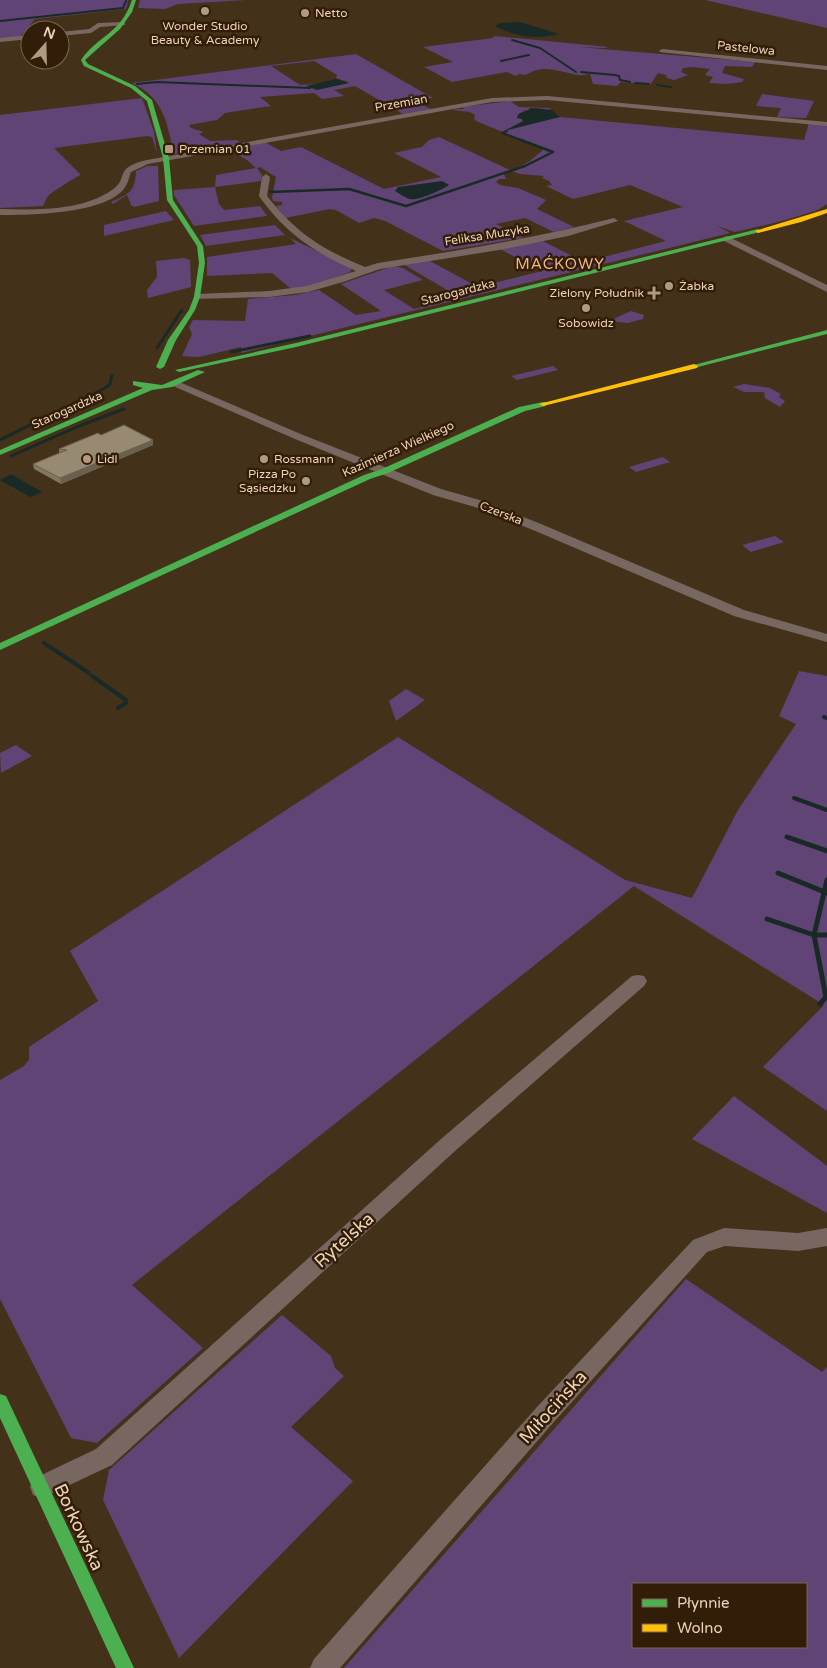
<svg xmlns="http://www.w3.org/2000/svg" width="827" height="1668" font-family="'Varela Round',sans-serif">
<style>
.green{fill:#614476;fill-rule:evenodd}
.water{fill:#192a26}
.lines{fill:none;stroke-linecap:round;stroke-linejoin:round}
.stream-far4{stroke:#192a26;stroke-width:2}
.stream-far3{stroke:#192a26;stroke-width:2.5}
.stream-far2{stroke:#192a26;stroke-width:3}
.stream-far1{stroke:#192a26;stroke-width:4}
.stream{stroke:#192a26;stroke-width:5}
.street{fill:#786760;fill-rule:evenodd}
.fast{fill:#4caf50;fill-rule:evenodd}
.slow{fill:#ffc107;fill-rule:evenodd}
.wall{fill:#837662}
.shaded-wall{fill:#6a6050}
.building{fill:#988972;stroke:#6a6050}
.poi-dot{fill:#b29a81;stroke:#311d08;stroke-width:2}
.labels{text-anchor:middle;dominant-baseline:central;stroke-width:5;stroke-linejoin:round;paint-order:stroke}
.far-poi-label{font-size:12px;fill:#edd2b8;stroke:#311d08;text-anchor:start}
.far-street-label{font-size:12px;fill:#edd2b8;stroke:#311d08}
.far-quarter-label{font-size:15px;letter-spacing:1px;fill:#edb985;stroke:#311d08}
.near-street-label{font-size:18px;fill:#edd2b8;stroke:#311d08}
</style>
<rect width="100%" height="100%" fill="#44311a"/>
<path class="green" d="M0,0H128L126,9L35,19L20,37L0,39Z
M140,0H246L178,4L165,9L138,8Z
M705,0H827V28Z
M494,36L609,47L604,48L579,47L755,62L752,67L725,66L722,73L744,79L742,82L726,84L709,83L713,77L705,75L710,69L693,67L683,68L681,72L688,75L674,80L667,78L666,75L658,73L650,85L621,82L617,86L593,84L590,74C585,74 583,76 578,75C560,72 543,63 526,75L519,74L516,76L507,72L452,82L424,67L453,62L423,47L493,38Z
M356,54L433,98L413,101L431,109L403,114L355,86L334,90L344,96L322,99L314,93L260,97L271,106L225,113L217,120L189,125L191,128L204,132L199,134L210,141L236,140L242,143L174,154C167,123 164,98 132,83ZM314,61L337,75L336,78L348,82L300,85L271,66Z
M762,94L814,101L806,118L777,117L781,108L756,106Z
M142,98L154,132L157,153L152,137L147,136L54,148L81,175C77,176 54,191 49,195C46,198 45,202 43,206L0,208V115Z
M510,101L519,107L549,108L552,110L536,108L523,111L522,119L523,121L521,123L560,117L804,140L809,123L827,124V204L818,210L782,221L735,232L717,226L730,233L241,353V347L199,357L182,356L192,334L189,327L193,320L245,321L248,299L295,295L319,290L356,315L381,311L341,284L393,266L403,268L423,280L384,290L414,309L459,297L403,264L428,260L478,287L542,271L498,248L541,240L584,262L666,241L624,221L683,207L630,185L573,199L546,186L552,185L549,181L542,178L544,176L520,174L512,171L504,174L506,179H499L496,182L500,185L518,188L546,200L537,209L574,227L554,232L525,218L496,224L523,238L443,251L385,221L374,218L359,223L336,210L330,209L285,218L276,206L282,205V202L273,201L272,198L276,177L260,167L257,168L262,175L261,181L215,187L219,204L224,210L260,206L267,216L194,226L174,195V190L215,187L216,175L256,168L247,160L228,149L265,142L281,151L301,147L384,189L441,177L394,153L422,147L429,140L439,137L512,171L530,161L544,149L476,121L474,118L475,115C467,109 460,113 453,109H464L462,107Z
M147,166H158L159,201L134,207L131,205L127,195L113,204L111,202C129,194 135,192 136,171Z
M166,211L174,220L104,236V225Z
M275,225L285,235L206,246L200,235Z
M290,238L352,268L350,272L310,287L291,289L272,273L207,276V257L296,244Z
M184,258L190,260L191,287L148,298L147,290L157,277L156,261Z
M631,311L644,315L643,319L628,323L609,321Z
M553,366L558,370L517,380L511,376Z
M744,384L770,388L781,394L779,397L785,401L780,407L765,398L764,392H744L733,387Z
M663,457L670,462L636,472L629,467Z
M775,536L784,542L751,552L742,545Z
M799,671L827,676V1111L763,1067L824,1005L634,886L132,1285L203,1348L97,1443L71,1438L0,1299V1080L24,1066L29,1060V1047L98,1001L70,951L398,737L625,880L692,898L738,810L796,724L779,716Z
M406,689L425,700L396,721L389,701Z
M16,745L32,756L1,773L0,753Z
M734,1096L827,1166V1213L692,1139Z
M686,1279L822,1372L827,1367V1668H344ZM806,1584V1647H633V1584Z
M282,1315L331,1356L335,1368L344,1376L291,1427L353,1481L179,1658L103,1500L109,1470Z"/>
<path class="water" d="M520,22L559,34C538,40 515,37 495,26L500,23Z
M336,79L349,83L317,90L306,86Z
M530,108L552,110L560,117L504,131L523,121L522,119L517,118C518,110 526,114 530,108Z
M442,181L449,185C442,190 418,201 410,199C405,198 399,193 395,191L398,187Z
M11,474L42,492L30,497L0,480Z"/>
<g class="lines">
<path class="stream-far4" d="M0,21L123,8L126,1
M512,40L540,48L576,72
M501,61L529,55
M581,72L615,75L619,76L620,80L630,82
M635,83L649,84
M137,84L157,82L310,88
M657,85L671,87
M507,131L502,133L524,141"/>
<path class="stream-far3" d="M270,192L349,189L406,206L525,166L553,152L521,140
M175,320L182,310"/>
<path class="stream-far2" d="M157,348L176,319
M231,352L310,336
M0,440L105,388L110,384L112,375
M11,456L79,426L124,409"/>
<path class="stream-far1" d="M44,643L89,673
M92,676L126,700V703L118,708
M824,717L827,718
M794,798L827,810"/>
<path class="stream" d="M787,837L827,851
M778,873L827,893
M767,919L814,935H827
M820,1004L826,997L814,935L827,880"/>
<path class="street" d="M123,22L125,23V25L100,27L91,33L60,36V32L89,29L98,23Z
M30,35V39L0,42V38Z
M662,49L827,66V70L660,52L659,51Z
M547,96L827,122V126L547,100L492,102L148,164L131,172C129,178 128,184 123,190C101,214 31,215 0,215V209C36,210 82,211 112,190C130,178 112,168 147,160L492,98Z
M266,174L270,177L267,196C296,233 323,250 365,267L378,263C457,251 536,238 614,218L618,221L568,236L499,250L380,269L343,282L308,292L269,297L194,299V295L197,294L269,291L307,286L356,271C314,252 286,234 259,196L262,177Z
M727,236L827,285V292L724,241V237Z
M177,381L303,435L441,489L483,501L541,524L744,610L827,634V642L734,616L533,530L475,507L433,495L295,439L173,386L172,384L173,382Z
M638,975L644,976L647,981L644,986L455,1151L112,1465L42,1498L33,1495L30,1487L33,1479L96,1449L441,1139L632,976Z
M724,1228L798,1233L827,1228V1246L798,1251L725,1246L707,1252L553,1423L340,1668H310L314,1659L537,1407L693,1240Z"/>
<path class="fast" d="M132,0H136L132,12L120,29L85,60L88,64L135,86L152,100L169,158L173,200L203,246L205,263L200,297L195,310L176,340L164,367L160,369L156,367L168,340L189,310L194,297L199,263L197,246L167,200L163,158L147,101L131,88L84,66L81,60C98,35 120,35 132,0Z
M758,229L760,230V232L296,347L179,372L175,370L296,343Z
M827,330V334L694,368L690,366Z
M198,370L205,372L172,387L152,390L0,455V450L143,388L133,385V381L162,385Z
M543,402H546V406L525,411L388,473L370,479L0,650V643L364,475L382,469L519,407Z
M0,1394L6,1396L134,1668H116L0,1418Z"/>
<path class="slow" d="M827,209V213L801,222L758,233L755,231Z
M694,364L698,366L697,368L543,406L539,404Z"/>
</g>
<path class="wall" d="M101,435L153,445L61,484L34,469L33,464L59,453V449Z"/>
<path class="shaded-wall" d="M153,440V445L61,484L60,478Z"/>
<path class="building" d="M124,425L153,440L60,478L33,464L67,450L59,449L98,433L101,435Z"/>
<g class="poi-dot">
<circle cx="205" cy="11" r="5"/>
<circle cx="305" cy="13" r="5"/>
<rect x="164" y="144" width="10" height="10" rx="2.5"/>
<circle cx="669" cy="286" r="5"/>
<path d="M651.5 285.5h5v5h5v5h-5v5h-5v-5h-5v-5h5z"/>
<circle cx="586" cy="308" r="5"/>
<circle cx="87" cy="459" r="5"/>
<circle cx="264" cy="459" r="5"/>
<circle cx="306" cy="481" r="5"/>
</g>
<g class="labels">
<g class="far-poi-label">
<text x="315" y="13">Netto</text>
<text x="205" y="26" text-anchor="middle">Wonder Studio<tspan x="205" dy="14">Beauty &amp; Academy</tspan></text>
<text x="179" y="149">Przemian 01</text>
<text x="679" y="286">Żabka</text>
<text x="644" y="293" text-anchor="end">Zielony Południk</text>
<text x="586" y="323" text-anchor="middle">Sobowidz</text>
<text x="97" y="459">Lidl</text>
<text x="274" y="459">Rossmann</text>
<text x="296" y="474" text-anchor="end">Pizza Po<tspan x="296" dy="14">Sąsiedzku</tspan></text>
</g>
<g class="far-street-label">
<text transform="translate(746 48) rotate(6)">Pastelowa</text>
<text transform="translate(401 103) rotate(-10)">Przemian</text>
<text transform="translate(487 235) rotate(-9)">Feliksa Muzyka</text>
<text transform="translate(458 292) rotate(-14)">Starogardzka</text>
<text transform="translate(67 410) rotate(-24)">Starogardzka</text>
<text transform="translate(398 449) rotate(-24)">Kazimierza Wielkiego</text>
<text transform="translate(501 513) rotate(21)">Czerska</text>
</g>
<g class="far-quarter-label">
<text x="560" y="264">MAĆKOWY</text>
</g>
<g class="near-street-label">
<text transform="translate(344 1240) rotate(-42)">Rytelska</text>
<text transform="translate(553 1407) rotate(-48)">Miłocińska</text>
<text transform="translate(79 1527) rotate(65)">Borkowska</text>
</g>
</g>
<rect x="632" y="1583" width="175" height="65" fill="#311d08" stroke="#7c654e"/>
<rect x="642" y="1599" width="25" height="8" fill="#4caf50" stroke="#7c654e"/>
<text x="677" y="1608" font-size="15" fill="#edd2b8">Płynnie</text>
<rect x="642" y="1624" width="25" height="8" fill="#ffc107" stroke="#7c654e"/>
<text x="677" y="1633" font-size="15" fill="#edd2b8">Wolno</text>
<g transform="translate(45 45) rotate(20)"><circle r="24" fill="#311d08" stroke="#7c654e"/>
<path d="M0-4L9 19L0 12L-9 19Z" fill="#b29a81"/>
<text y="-8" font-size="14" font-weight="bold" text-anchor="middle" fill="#edd2b8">N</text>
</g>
</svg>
